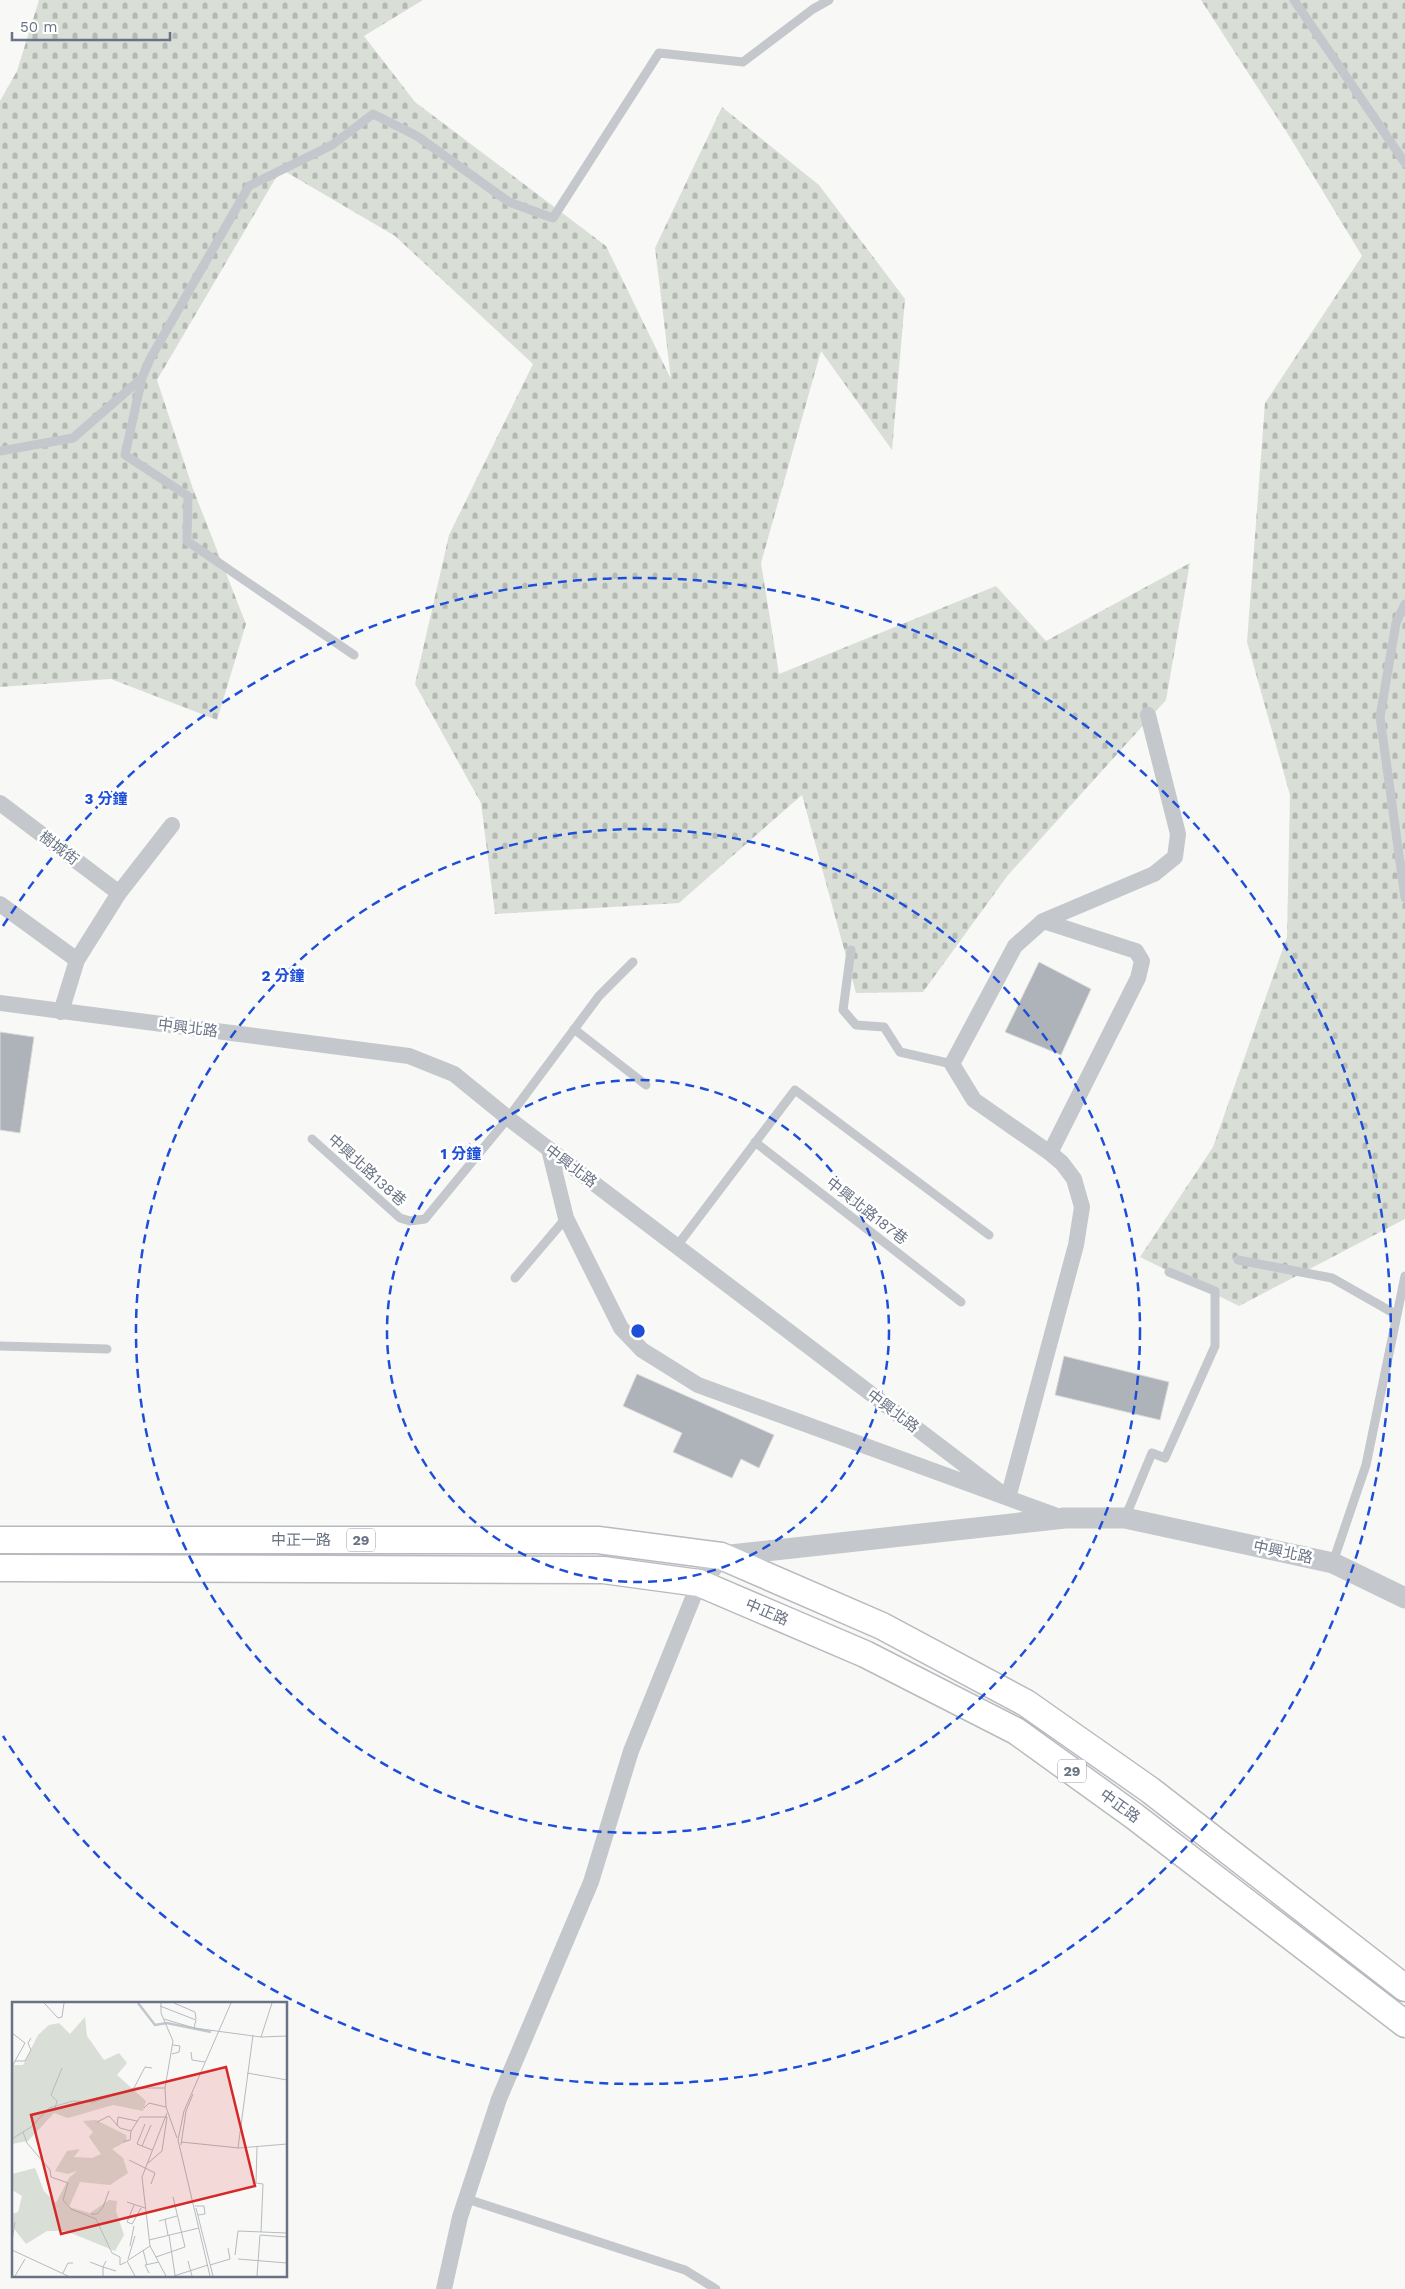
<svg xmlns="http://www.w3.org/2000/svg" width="1405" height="2289" font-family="'Work Sans','Noto Sans TC',sans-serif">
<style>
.cemetery{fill:url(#cemetery-stones)}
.building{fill:#aeb3ba;stroke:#dadad8}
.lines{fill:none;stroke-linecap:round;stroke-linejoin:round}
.primary-casing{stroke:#b8babf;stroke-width:29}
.service{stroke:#c4c7cb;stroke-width:9}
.minor{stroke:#c4c7cb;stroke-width:16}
.tertiary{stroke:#c4c7cb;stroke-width:21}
.primary{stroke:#fff;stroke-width:26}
.ring{fill:none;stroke:#1d4ed8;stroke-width:2.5;stroke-dasharray:9 6}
.labels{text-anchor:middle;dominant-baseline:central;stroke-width:5;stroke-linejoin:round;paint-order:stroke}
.shield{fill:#fff;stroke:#979daa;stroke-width:1}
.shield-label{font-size:14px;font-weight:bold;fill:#6a7385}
.street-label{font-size:15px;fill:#6a7385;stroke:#fff}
.inset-river{fill:none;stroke:#c1c7cd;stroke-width:2.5}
.inset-road{fill:none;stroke:#b6bbc2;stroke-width:1}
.view{fill:#d62828;fill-opacity:0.15;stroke:#d62828;stroke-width:2.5}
.inset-edge{fill:none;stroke:#6a7385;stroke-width:2.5}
.centre{fill:#1d4ed8;stroke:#fff;stroke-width:2.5}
.ring-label{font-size:15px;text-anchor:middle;font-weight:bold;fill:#1d4ed8;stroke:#fff;stroke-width:5;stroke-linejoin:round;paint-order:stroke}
</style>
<defs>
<pattern id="cemetery-stones" width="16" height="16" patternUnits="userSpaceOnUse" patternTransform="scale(1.25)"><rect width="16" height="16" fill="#d9dfd7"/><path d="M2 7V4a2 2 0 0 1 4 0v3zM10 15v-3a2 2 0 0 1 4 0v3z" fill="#b4b9b4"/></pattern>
</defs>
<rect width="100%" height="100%" fill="#f8f8f6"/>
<path class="cemetery" d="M39,0H423L364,36L415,102L606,246L671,379L655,248L722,107L819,185L905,299L892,450L821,351L761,563L779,674L996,586L1046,641L1190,563L1166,700L1008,875L923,992L856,993L802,795L679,903L495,914L481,803L415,684L449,535L533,364L395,236L281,169L157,380L193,489L246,624L217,720L111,679L0,687V101L17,71Z
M1201,0H1405V1219L1239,1306L1140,1257L1213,1147L1287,937L1290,795L1247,642L1265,403L1362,256L1291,139Z"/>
<path class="building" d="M1039,962L1091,989L1061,1055L1005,1032Z
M0,1032L34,1037L20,1133L0,1130Z
M1064,1356L1169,1382L1160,1420L1055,1395Z
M637,1374L774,1435L759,1468L741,1459L732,1478L673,1452L682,1433L623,1406Z"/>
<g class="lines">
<defs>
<path id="primary" d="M0,1540H598L721,1556L882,1626L1026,1703L1150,1790L1405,1988
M0,1568L603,1570L699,1583L865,1654L1016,1731L1134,1816L1405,2024"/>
</defs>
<use href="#primary" class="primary-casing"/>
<path class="service" d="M1294,0L1405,163
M142,378L125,455L188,496L187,541L354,655
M0,451L73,438L142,378L150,359L249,186L332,145L373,114L417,136L509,202L553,218L659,53L743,62L813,9L829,0
M1405,604L1396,623L1380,717L1405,898
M851,950L843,1010L856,1025L884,1027L900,1052L952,1064
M574,1029L646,1085
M312,1139L400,1218L410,1221L425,1219L508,1118L599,996L633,962
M755,1142L961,1302
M677,1246L795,1090L989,1235
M1238,1260L1332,1278L1397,1315
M515,1278L566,1218
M0,1346L107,1349
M1125,1518L1152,1453L1165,1458L1215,1346V1291L1169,1272
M1333,1562L1366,1465L1405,1276
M467,2199L685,2270L716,2289"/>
<path class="minor" d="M0,803L119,893
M0,904L77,960
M1043,921L1136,951L1142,961L1138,978L1050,1153
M0,1003L409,1056L454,1074L508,1118L1008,1498L1060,1517
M61,1012L77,960L119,893L172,825
M549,1149L566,1218L621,1328L642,1350L698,1385L1008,1498L1076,1245L1082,1207L1074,1179L1062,1163L1050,1153L974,1100L952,1064L1015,946L1043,921L1154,874L1175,857L1178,834L1148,715
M444,2289L460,2217L499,2099L591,1882L631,1751L699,1583"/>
<path class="tertiary" d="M699,1583L721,1556L1065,1518H1125L1333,1563L1405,1598"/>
<use href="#primary" class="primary"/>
</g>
<g class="ring">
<circle cx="638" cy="1331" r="251"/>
<circle cx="638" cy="1331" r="502"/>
<path d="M3 926A753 753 0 1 1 3 1736"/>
</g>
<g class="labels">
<g class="shield">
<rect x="347" y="1528.5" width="28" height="23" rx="4"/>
<rect x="1058" y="1759.5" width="28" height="23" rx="4"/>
</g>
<g class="shield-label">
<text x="361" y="1540">29</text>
<text x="1072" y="1771">29</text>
</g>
<g class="street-label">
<text transform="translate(59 848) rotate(37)">樹城街</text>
<text transform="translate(188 1028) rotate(7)">中興北路</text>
<text transform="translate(571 1166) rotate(37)">中興北路</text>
<text transform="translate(367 1170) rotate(42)">中興北路138巷</text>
<text transform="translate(867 1211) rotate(38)">中興北路187巷</text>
<text transform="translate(893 1411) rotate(37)">中興北路</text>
<text x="301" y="1540">中正一路</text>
<text transform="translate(1283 1552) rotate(12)">中興北路</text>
<text transform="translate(767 1612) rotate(23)">中正路</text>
<text transform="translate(1120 1806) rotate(36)">中正路</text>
</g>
</g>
<g transform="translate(12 2002)">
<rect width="275" height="275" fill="#f8f8f6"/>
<path d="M73,15L75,34L92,58L107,51L115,61L105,73L134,99L131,109L101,103L56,116L42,111L16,139L0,142V63H11L26,33L37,23L47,21L58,32ZM84,118L114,133L115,139L100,147L111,156L116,171L98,183L68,180L57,205L78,211L97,198L105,199L104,209L112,233L103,249L54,229H35L14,242L0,224V212L6,210L10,194L0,188V172L23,166L32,189L44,201L57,176L65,169L56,172L43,169L55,149L68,147L62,155L80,156L89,152L77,135L81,130L71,119Z" fill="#d9dfd7"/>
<path class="inset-river" d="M126,1L143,23L155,21L199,30"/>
<path class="inset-road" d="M32,1L46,16L50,15L52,1M149,1V11L161,39L153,86L154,105L165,136M162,1L183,10L184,17M148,4L184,18L182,26M152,17L182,26L249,35L275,34M0,31L13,41L3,59M249,35L260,1M179,50L180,58L193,60M160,52L167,50L168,44L161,43M0,65L3,59H13L19,48L16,41L19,36M235,71L275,78M122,86L133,65L140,66M43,106L45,99L39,93L50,66M132,106L137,101L154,105M85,120L97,114L108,126L119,129L128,115H155L150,149L136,161M133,122L125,142L140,148M105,124L106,115L125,119M11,130L15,141L38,168L39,175L56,181L51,198L59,207L84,217L100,251L108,255V263L114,260M0,137L19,125L37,106L61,99L81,100L122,86H153M111,140L118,138L119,129M169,140L227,146L275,142M169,143L174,109L181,92M130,144L139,123M245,145L244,181L251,182L249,230M226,146L241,33M117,158L143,171L139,182M115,200L133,206M122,203L115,220L120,222L129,206M183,204H192L193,212L186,213M184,206L201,274M79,212H85L91,205L97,189M153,217L156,233M147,219L165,214M157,233L163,273M137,238L187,226M0,239L3,220M118,244L122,224M0,248L56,274M131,248L135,263M223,253L226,229L275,231M144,255L173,245L161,195M116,257L123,234M226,257L275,261M94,259L91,265L104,269M176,259L180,274M78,260L91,265V274M198,263L218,257L216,246M51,271L56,261H61M137,271L133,263L147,260M3,274L13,257M123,274L115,259L138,244M154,274L138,244L130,175L155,111M162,274L196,263M198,274L166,138L172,109L219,1M245,274L248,233L275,235"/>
<path class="view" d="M214,65L243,184L49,232L19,113Z"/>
<rect width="275" height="275" class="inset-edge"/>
</g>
<circle cx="638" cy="1331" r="8" class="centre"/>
<g class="ring-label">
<text x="106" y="804">3 分鐘</text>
<text x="283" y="981">2 分鐘</text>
<text x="461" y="1159">1 分鐘</text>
</g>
<path d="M12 32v8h158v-8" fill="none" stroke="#6a7385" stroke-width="2.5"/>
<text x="20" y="32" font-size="15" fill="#6a7385" stroke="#ffffff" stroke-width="4" paint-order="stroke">50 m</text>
</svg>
